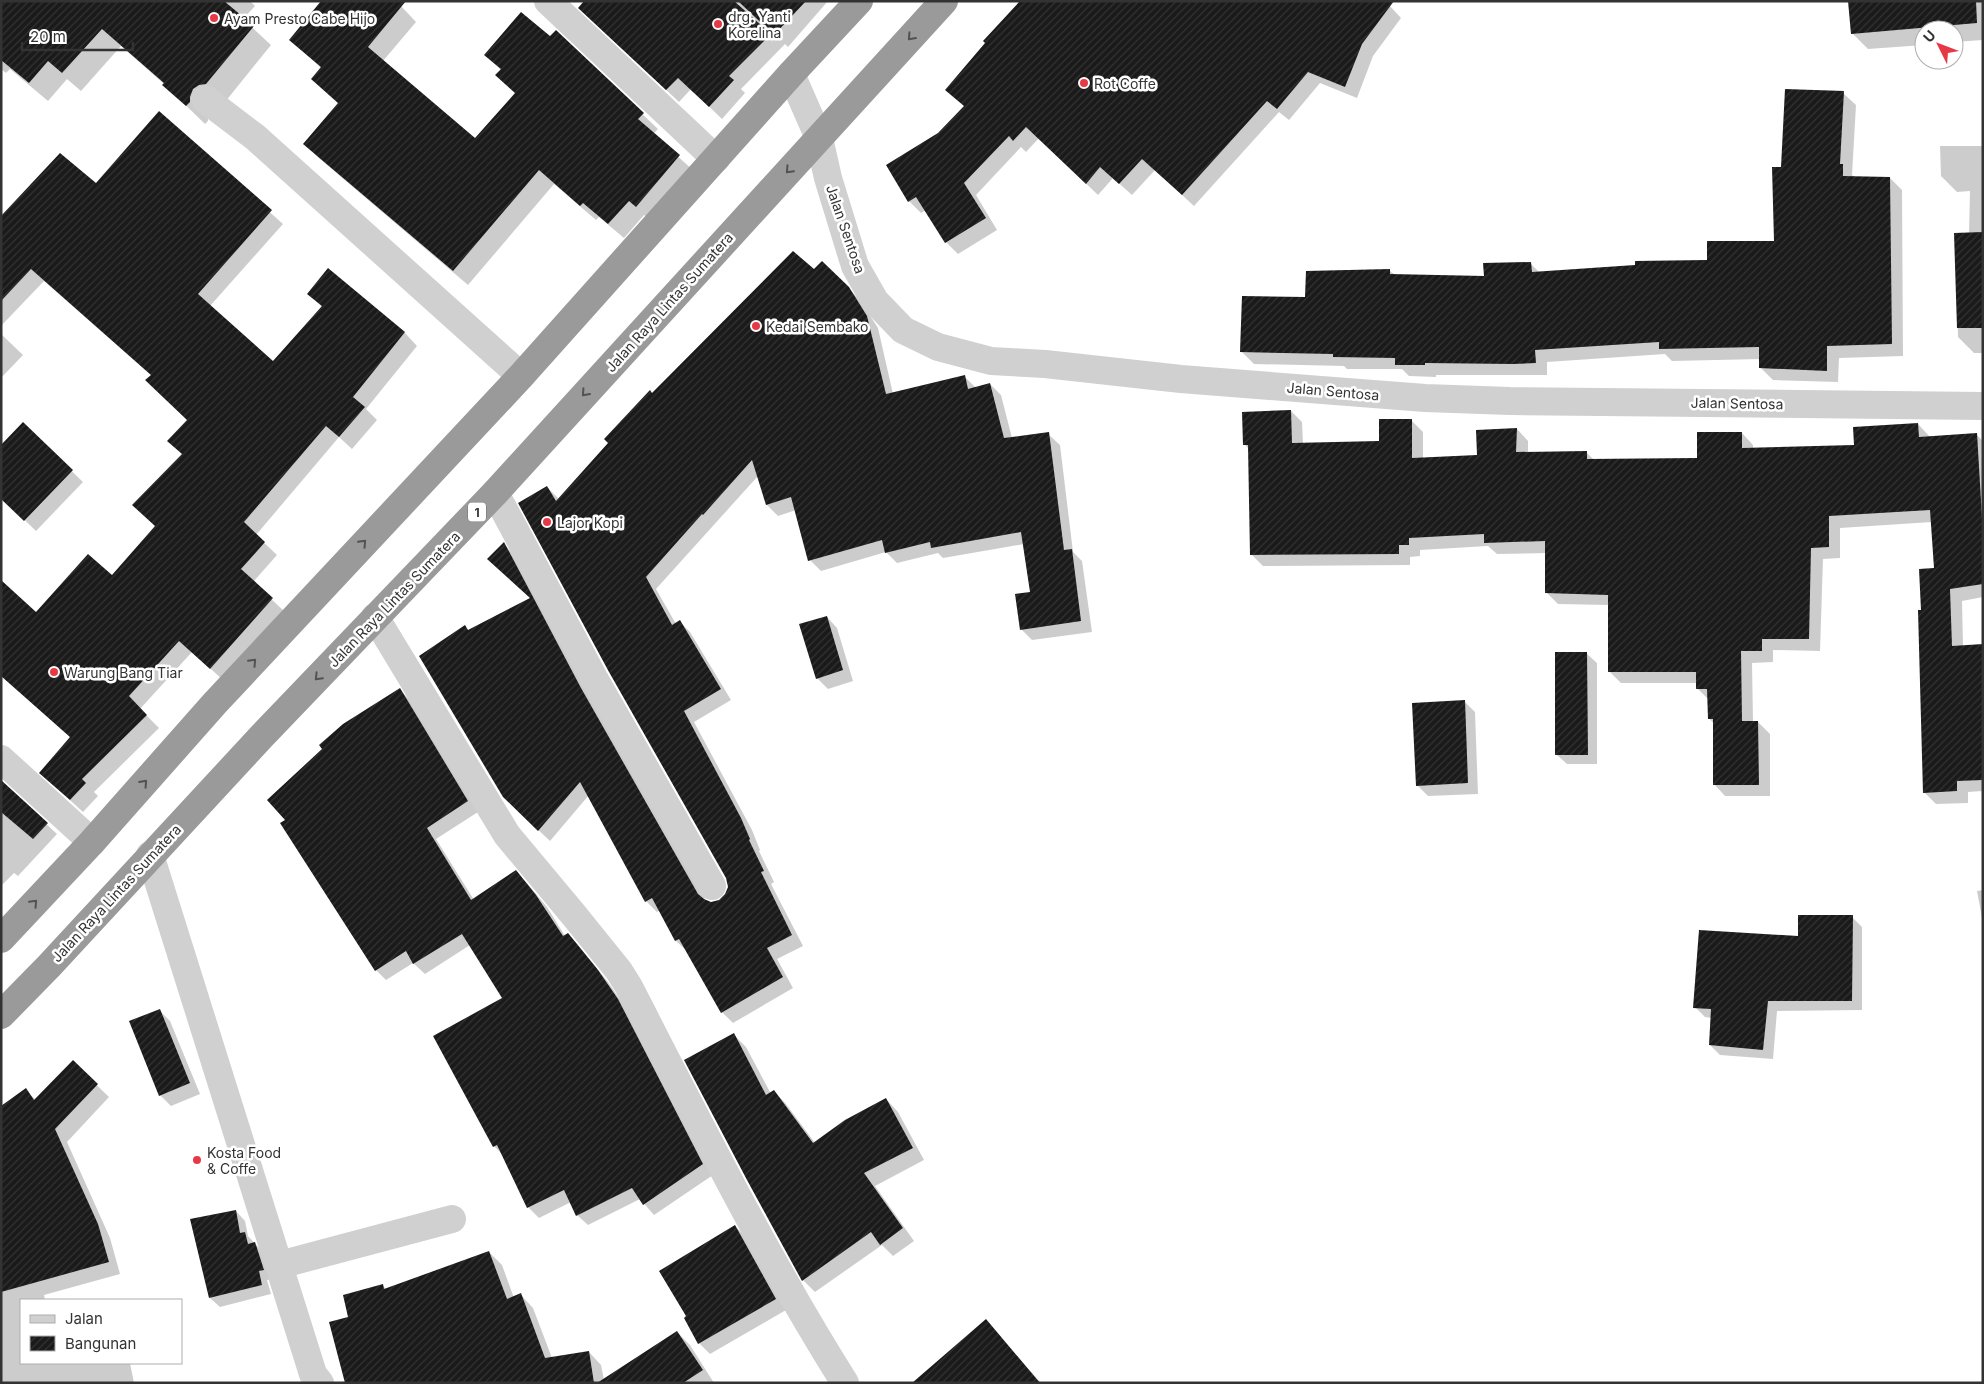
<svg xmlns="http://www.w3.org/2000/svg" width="1984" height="1384" font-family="Inter,sans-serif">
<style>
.shadow{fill:#0003}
.building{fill:url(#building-hatch)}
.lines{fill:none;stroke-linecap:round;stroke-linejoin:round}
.minor{stroke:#d0d0d0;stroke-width:28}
.highway{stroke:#9a9a9a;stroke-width:28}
.oneway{stroke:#525252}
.poi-dot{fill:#e63946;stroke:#fff;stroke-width:2}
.labels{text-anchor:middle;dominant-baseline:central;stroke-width:5;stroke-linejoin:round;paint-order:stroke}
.shield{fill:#fff;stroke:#707070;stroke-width:1}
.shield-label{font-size:12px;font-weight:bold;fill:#333}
.poi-label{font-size:14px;fill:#333;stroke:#fff;text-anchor:start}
.street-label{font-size:14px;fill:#333;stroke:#fff}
</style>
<defs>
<pattern id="building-hatch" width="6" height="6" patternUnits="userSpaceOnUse" patternTransform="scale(1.25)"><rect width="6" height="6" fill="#1a1a1a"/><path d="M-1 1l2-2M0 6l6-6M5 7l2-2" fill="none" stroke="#333"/></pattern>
</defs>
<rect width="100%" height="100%" fill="#fff"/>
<path class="shadow" d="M1,1H250L255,6L243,19L271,45L225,102L208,116V121L205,124L164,84L121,46L81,91L67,79L48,101L10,69L6,73L1,69Z
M586,1H828L788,47L785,44L741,89L745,93L722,119L691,89L679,102L592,20Z
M1849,1H1983V40L1954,42V30H1924V45L1868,49L1852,33Z
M401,6L416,22L383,61L475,140L516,94L501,70L485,55L550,38L556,32L658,129L653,134L694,171L651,221L644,215L624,238L599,217L596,220L554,184L468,285L320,159L305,144L339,104L312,79L321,68L291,40Z
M1390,6L1401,18L1373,56L1357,98L1320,83L1289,120L1279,112L1194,206L1155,170L1132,195L1113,178L1098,195L1039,138L1026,152L1021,147L976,195L997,230L958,254L946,242L926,210L921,213L909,201L887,166Z
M1843,93L1856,105L1852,175L1854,177L1890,178L1902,190L1903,356L1839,358L1838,382L1773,380L1761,368V359L1672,361L1665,354L1547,362V375H1436V377L1409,376L1402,369H1347L1344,366L1254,364L1241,351L1306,298L1390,271L1395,275L1485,277L1531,264L1540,273L1708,261L1775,242L1782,168Z
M159,113L283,224L210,306L274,363L322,307L309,294L328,270L405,333L417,346L366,409L377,420L352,449L339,437L256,535L277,555L253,582L284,611L223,680L192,652L140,709L159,728L94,792L98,796L83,812L60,791L71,738L1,675L36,613L112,577L156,526L183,454L188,420L152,376L44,281L1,326V217L96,185Z
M1940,146H1983V356V353H1974L1958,337L1956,234H1969L1970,191L1957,192L1941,176Z
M822,262L860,300L878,328L893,394L965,377L976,388L990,384L1001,395L1012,438L1048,434L1060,445L1073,552L1082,561L1092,632L1032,640L1021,629L1031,593L1024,544L943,558L938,553L897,563L886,552L821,571L810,560L796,510L778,516L767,505L758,476L656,589L676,624L680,622L690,632L731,700L694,722L752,830L760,850L759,851L774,882L771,884L803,946L777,959L793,988L733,1023L722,1012L688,952L676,941L660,910L657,912L646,901L589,795L550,841L515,808L469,631L532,599L504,544L514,555L592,700L706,901L712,903L721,900L727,894L729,886L727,878L547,487L559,499L652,395L814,271Z
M1,334L23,355L1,378Z
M1291,411L1302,422L1303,444L1381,442L1411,420L1423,432V459L1478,456L1517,429L1528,441V453L1586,452L1594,460L1699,459L1742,433L1753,445V448L1855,446L1918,424L1930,437L1976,434L1983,441V597L1962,601L1963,646L1983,645V791L1968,792V803L1936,804L1924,792L1922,611L1935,569L1932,522L1840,528V558L1823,559L1820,651L1773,650V662L1752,663L1753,722H1758L1770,734V796H1725L1714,784V724L1709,718L1708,699L1697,688V683H1621L1609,671V605L1558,604L1546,592L1547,553L1497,554L1488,546L1420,550V556L1410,557V565L1263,566L1251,554L1249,449L1245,445Z
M23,424L83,482L36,531L1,497Z
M827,617L837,628L853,681L828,689L817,678Z
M1587,654L1597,663V764H1567L1557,755Z
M400,690L410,700L478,812L436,839L474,900L516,872L527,883L547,907L565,936L568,934L578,945L608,982L628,1011L713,1175L654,1215L640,1199L588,1225L577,1215L571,1202L539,1218L528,1207L504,1156L494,1146L504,998L470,945L425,974L413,963L386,980L376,970L287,820Z
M1464,701L1475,712L1478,794L1428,796L1417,785Z
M1,782L57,834L18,876L14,873L1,886Z
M1983,890V923L1977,891Z
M1852,917L1862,927V1010L1777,1011L1773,1059L1720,1055L1710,1045L1712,1018L1705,1017L1695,1007L1799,937Z
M159,1010L170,1021L200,1094L171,1106L160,1095Z
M734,1035L746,1047L771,1094L774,1091L786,1104L815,1143L886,1099L898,1112L924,1160L875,1186L914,1241L893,1256L882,1245L815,1292L803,1280Z
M73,1062L109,1097L67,1142L110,1238L120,1274L44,1295L45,1300H21V1363H130L134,1383H1V1107L25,1090L36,1100Z
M236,1211L245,1221L248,1236L264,1253L273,1279L267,1280L271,1294L220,1307L210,1298Z
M735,1226L746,1237L786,1310L710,1354L699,1343Z
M489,1252L502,1265L514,1298L521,1295L533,1308L552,1358L589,1352L601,1365L604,1380L677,1332L690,1345L714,1383H486L350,1318L382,1285L387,1290Z
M986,1321L1041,1383H914Z"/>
<path class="building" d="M1,1H224L254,26L206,84L199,85L193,89L190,97V102L186,106L162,85L164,83L102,29L62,73L48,61L29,83L1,60Z
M321,1H406L368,47L475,138L515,93L495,75L501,69L484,55L521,12L550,36L556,30L644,113L638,119L680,155L636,207L629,201L608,224L583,203L580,206L539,170L453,271L303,144L338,103L311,79L321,67L289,40Z
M584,1H734L771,34L729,76L734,80L709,107L678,78L666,90L578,8Z
M738,1H806L774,35Z
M1020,1H1394L1362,44L1345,87L1308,72L1277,109L1267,101L1182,195L1142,159L1119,184L1100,167L1086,184L1026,127L1013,141L1009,136L964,183L986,218L945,243L916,197L908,202L886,165L938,133L964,106L945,90L985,43L983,41Z
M1848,1H1976L1977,23L1851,34Z
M1785,89L1844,91L1840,164H1843V176L1890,177L1892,344L1827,346V371L1759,368V347L1659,349V342L1535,350L1536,363L1513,364L1425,363V365H1395V358L1333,357V354L1240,352L1242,296L1305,297L1306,271L1390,269V274L1484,276L1483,263L1531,262L1532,272L1635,265V261L1707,260V241H1774L1772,167H1781Z
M159,111L272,210L198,294L273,361L322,306L307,294L328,268L405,332L353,397L365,407L339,437L326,426L244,522L265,542L241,569L273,598L210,669L179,641L129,696L147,715L82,779L86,783L70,800L39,773L70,737L1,676V580L36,612L88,554L112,575L155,526L132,505L182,454L167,441L187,420L145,380L151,375L31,269L1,301V216L60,153L96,183Z
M1983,232V328H1957L1954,233Z
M793,251L814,269L822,261L849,287L867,316L886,394L965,375L968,389L990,383L1004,438L1049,432L1064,550L1072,549L1081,621L1020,630L1015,594L1030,592L1021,532L931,548L930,542L885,553L882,540L808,561L791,497L766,505L752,460L703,515L702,514L646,577L672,625L680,620L721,689L684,711L741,818L750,839L749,840L764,871L761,872L792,935L767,948L783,977L721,1013L679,939L675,941L652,898L645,902L580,782L538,831L503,797L419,656L465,625L468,630L530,598L487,559L504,542L581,688L698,894L704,899L711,902L719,900L725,894L728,887L726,878L609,672L518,503L547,486L556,501L608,443L604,439L650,390L652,393Z
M1291,410L1292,443L1379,441V419H1412V458L1477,455L1476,430L1517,428L1516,452L1587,451V459L1697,458V432H1742V448L1854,445L1853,427L1918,423L1919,437L1977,433L1983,534V584L1950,589L1952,646L1983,644V780L1957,781V791L1923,793L1918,610H1921L1919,569L1934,568L1930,510L1829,516V547L1811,548L1809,639H1762V651H1741L1742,721H1758L1759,785H1713V719H1708L1707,689H1696V672H1608V595L1545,593V541L1484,543V534L1409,538V545H1399V554L1250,555L1248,445H1243L1242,412Z
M23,422L73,470L24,521L1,499V445Z
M827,616L843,670L816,679L799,624Z
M1555,652H1587L1588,755H1555Z
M400,688L468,801L427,828L471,900L516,870L536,895L563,936L568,933L598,970L618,999L703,1164L643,1205L632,1188L576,1216L564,1190L527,1208L497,1145L493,1147L433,1036L502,998L462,934L413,964L406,951L375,971L280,823L285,820L267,800L322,749L319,745L343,724Z
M1465,700L1468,783L1416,786L1412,703Z
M1,780L48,823L33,839L1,812Z
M1798,915H1853L1852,1001H1768L1763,1050L1709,1045L1711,1009L1693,1008L1699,930L1798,936Z
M160,1009L190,1083L159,1096L129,1021Z
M734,1033L766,1095L774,1090L813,1143L845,1120L886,1098L913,1148L864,1173L903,1228L880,1245L871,1232L802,1281L747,1180L684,1060Z
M73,1060L98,1084L55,1129L98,1224L109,1262L1,1292V1106L26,1088L34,1100Z
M236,1210L240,1233L245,1232L248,1244L255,1242L264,1270L259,1271L262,1285L209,1298L190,1219Z
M735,1225L776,1299L698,1344L684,1318L686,1316L659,1271Z
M489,1251L507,1299L521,1293L545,1358L589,1351L594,1383H345L329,1322L348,1317L343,1295L383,1284L384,1289Z
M986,1319L1040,1383H912Z
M677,1331L703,1370L683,1383H597Z"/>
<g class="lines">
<path class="minor" d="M548,1L716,159
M791,74L819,138L828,178L855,266L875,301L903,330L938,347L991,361L1045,364L1181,379L1425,398L1510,401L1983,406
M205,99L255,137L521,376
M495,493L595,680L712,886
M375,617L507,835L573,914L619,971L629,987C698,1121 765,1256 845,1383
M1,759L92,842
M150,855L313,1374L320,1383
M279,1265L452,1219"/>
<path class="highway" d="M1,939L92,842L215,703L521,376L791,74L859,1
M1,1015L49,966L261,737L495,493L944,1"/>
</g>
<defs><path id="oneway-chevron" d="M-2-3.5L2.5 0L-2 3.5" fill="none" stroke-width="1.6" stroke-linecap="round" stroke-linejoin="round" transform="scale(1.25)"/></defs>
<g class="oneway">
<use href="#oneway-chevron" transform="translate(911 37) rotate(132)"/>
<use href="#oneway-chevron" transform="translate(789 170) rotate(133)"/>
<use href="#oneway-chevron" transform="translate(585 393) rotate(132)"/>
<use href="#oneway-chevron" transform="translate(363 543) rotate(-47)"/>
<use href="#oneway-chevron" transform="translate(253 662) rotate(-47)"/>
<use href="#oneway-chevron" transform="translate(318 677) rotate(134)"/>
<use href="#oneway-chevron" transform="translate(144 783) rotate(-48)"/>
<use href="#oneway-chevron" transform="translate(34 903) rotate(-47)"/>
</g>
<g class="poi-dot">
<circle cx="214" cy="18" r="5"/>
<circle cx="718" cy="24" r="5"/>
<circle cx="1084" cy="83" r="5"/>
<circle cx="756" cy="326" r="5"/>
<circle cx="547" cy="522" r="5"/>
<circle cx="54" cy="672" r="5"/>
<circle cx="197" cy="1160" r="5"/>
</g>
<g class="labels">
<rect class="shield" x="468" y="502.5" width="18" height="19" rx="4"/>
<g class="shield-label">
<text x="477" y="512">1</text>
</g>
<g class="poi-label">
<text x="728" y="16">drg. Yanti<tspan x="728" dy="16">Korelina</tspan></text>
<text x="224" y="18">Ayam Presto Cabe Hijo</text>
<text x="1094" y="83">Rot Coffe</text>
<text x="766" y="326">Kedai Sembako</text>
<text x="557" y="522">Lajor Kopi</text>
<text x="64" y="672">Warung Bang Tiar</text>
<text x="207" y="1152">Kosta Food<tspan x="207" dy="16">&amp; Coffe</tspan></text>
</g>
<g class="street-label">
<text transform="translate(846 229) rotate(71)">Jalan Sentosa</text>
<text transform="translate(669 302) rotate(-48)">Jalan Raya Lintas Sumatera</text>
<text transform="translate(1333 391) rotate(5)">Jalan Sentosa</text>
<text transform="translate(1737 403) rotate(1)">Jalan Sentosa</text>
<text transform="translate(394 599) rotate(-46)">Jalan Raya Lintas Sumatera</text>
<text transform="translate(116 893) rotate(-47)">Jalan Raya Lintas Sumatera</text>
</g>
</g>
<rect width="1984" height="1384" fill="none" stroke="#333333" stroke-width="5"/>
<rect x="20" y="1299" width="162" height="65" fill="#ffffff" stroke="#adadad"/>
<rect x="30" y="1315" width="25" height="8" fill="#d0d0d0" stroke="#adadad"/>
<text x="65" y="1324" font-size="15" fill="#333333">Jalan</text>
<rect x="30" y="1336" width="25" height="15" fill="url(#building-hatch)" stroke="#adadad"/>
<text x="65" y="1349" font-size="15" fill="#333333">Bangunan</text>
<g transform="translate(1939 45) rotate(312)"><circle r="24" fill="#ffffff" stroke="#adadad"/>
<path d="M0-4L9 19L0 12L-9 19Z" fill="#e63946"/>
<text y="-8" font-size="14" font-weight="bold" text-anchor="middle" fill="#333333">U</text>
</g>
<path d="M22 42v8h111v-8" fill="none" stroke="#333333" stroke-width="2.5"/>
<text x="30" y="42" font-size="15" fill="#333333" stroke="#ffffff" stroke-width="4" paint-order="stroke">20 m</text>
</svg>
